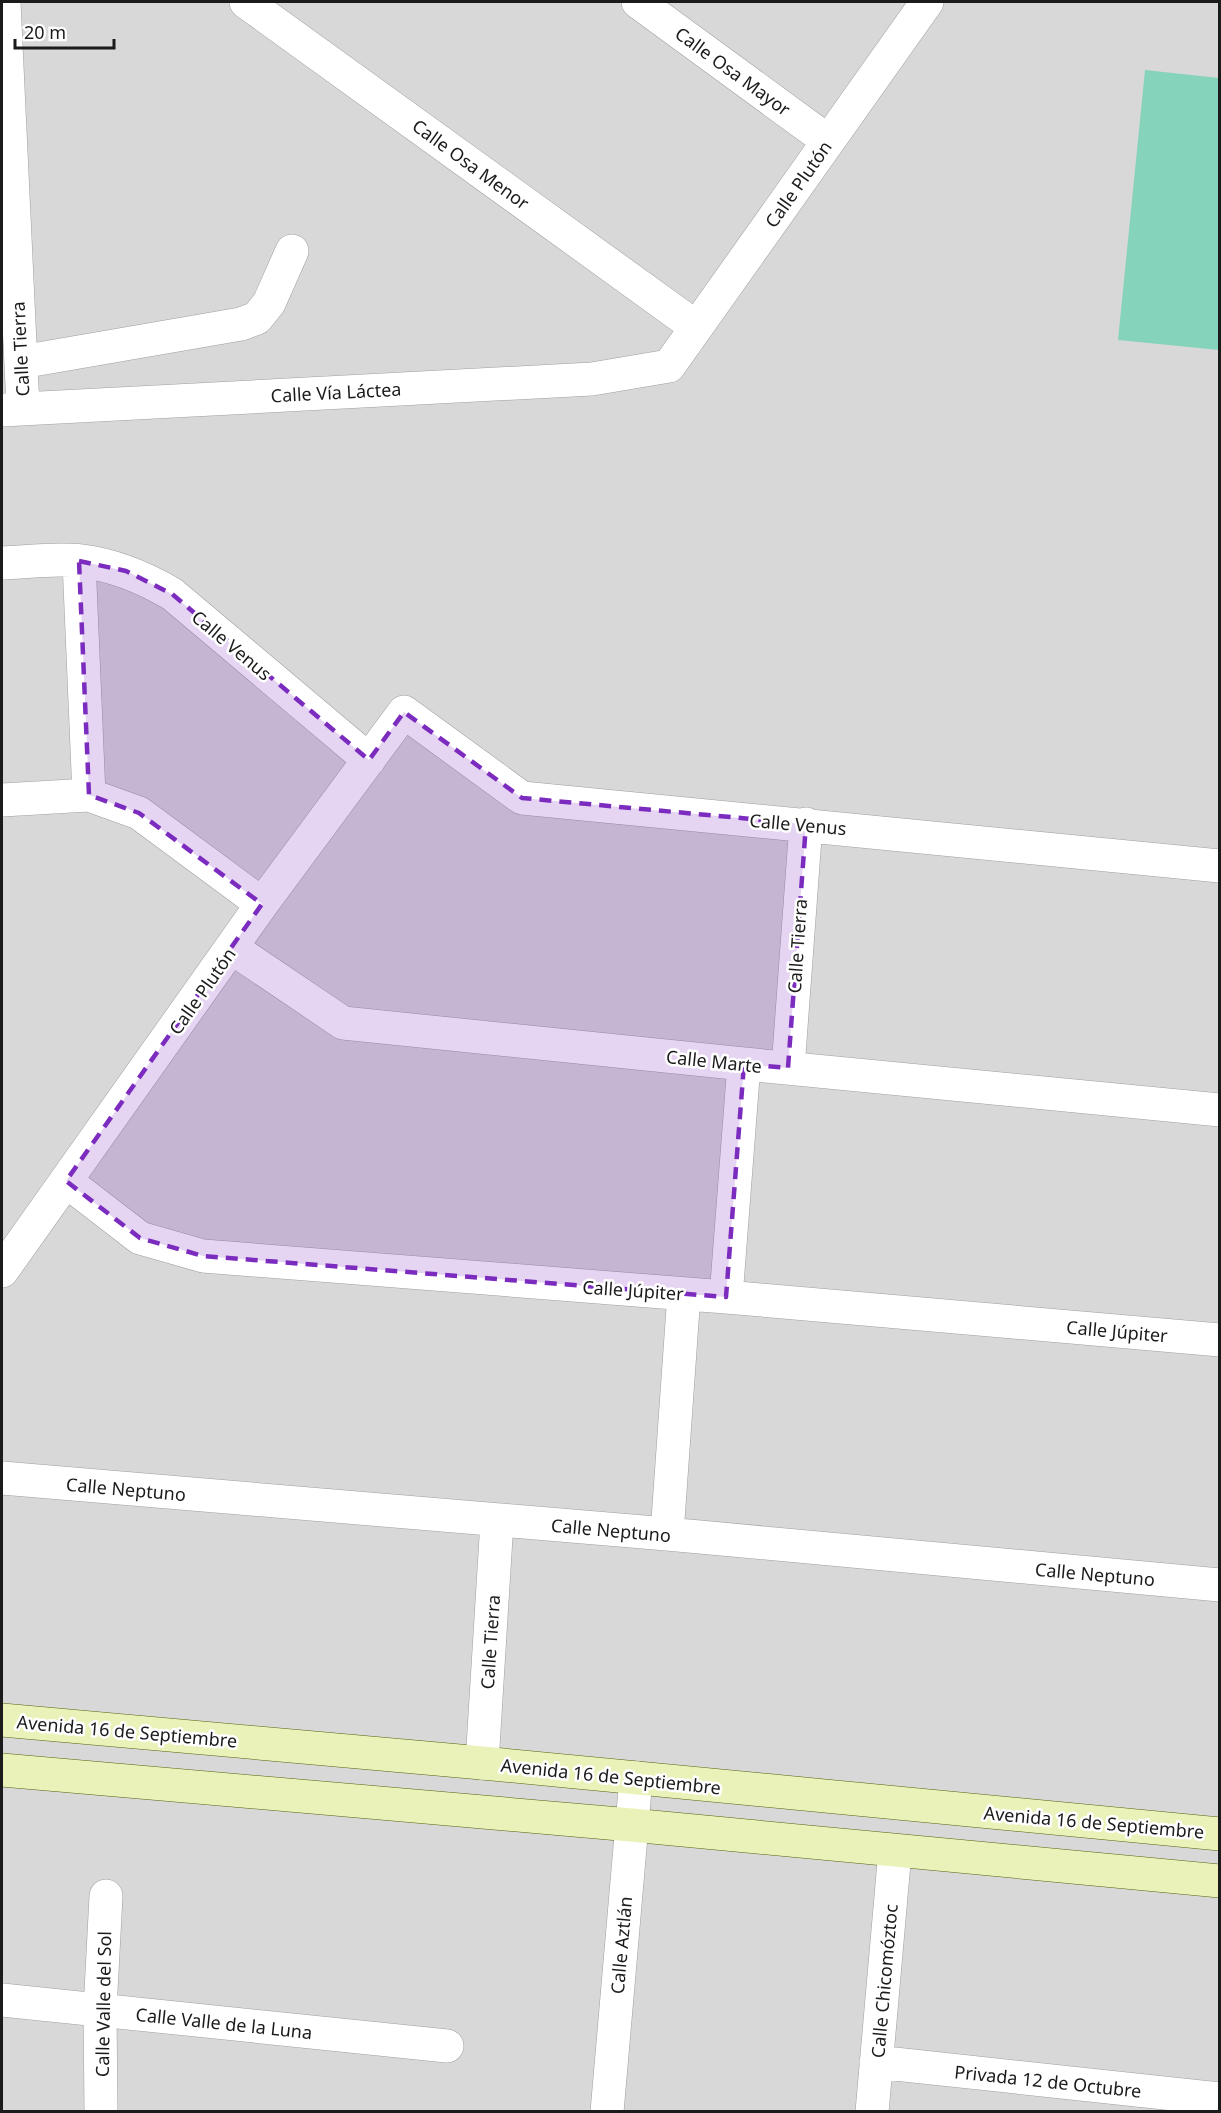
<svg xmlns="http://www.w3.org/2000/svg" width="1221" height="2113" font-family="'Noto Sans',sans-serif">
<style>
.residential{fill:#d9d8d8}
.pitch{fill:#86d3bc}
.lines{fill:none;stroke-linecap:round;stroke-linejoin:round}
.street-casing{stroke:#9f9f9f;stroke-width:34}
.secondary-casing{stroke:#55640f;stroke-width:34}
.street{stroke:#fff;stroke-width:33}
.secondary{stroke:#eaf2b9;stroke-width:33}
.marked{fill:#7b2cbf;fill-opacity:0.2;stroke:#7b2cbf;stroke-width:4.5;stroke-dasharray:12 8;stroke-linejoin:round}
.labels{text-anchor:middle;dominant-baseline:central;stroke-width:5;stroke-linejoin:round;paint-order:stroke}
.street-label{font-size:18px;fill:#1b1b1b;stroke:#fff}
</style>
<rect width="100%" height="100%" fill="#ebe9e1"/>
<path class="residential" d="M2,2H1219V2111H2Z"/>
<path class="pitch" d="M1145,70L1219,78V350L1118,340Z"/>
<g class="lines">
<defs>
<path id="street" d="M4,2L23,408
M246,2L696,327
M638,2L828,141
M21,362L241,324L257,318L269,303L292,251
M2,410L592,379L669,366L927,2
M79,561L89,795
M2,563C26,562 56,558 81,561C114,565 143,577 172,594L369,760
M2,800L89,795L139,813L262,904
M232,948L343,1023L744,1064L1220,1110
M788,1068L806,824
M66,1181L140,1238L203,1256L726,1297L1220,1340
M2,1271L262,904L404,712L522,798L1220,866
M726,1297L744,1064
M2,1478L667,1534L1220,1585
M667,1534L684,1294
M482,1763L497,1521
M2,2000L447,2046
M876,2062L1220,2099
M101,2112L100,2010L106,1896
M607,2112L636,1778
M872,2112L895,1851"/>
<path id="secondary" d="M2,1720L482,1763L1220,1834
M2,1770L631,1825L1220,1881"/>
</defs>
<use href="#street" class="street-casing"/>
<use href="#secondary" class="secondary-casing"/>
<use href="#street" class="street"/>
<use href="#secondary" class="secondary"/>
</g>
<path class="marked" d="M79,561L126,571L172,594L369,760L404,712L522,798L806,824L788,1068L744,1064L726,1297L203,1256L140,1238L66,1181L262,904L139,813L89,795Z"/>
<g class="labels">
<g class="street-label">
<text transform="translate(733 71) rotate(36)">Calle Osa Mayor</text>
<text transform="translate(471 164) rotate(36)">Calle Osa Menor</text>
<text transform="translate(798 184) rotate(-55)">Calle Plutón</text>
<text transform="translate(20 349) rotate(-93)">Calle Tierra</text>
<text transform="translate(336 392) rotate(-3)">Calle Vía Láctea</text>
<text transform="translate(232 645) rotate(40)">Calle Venus</text>
<text transform="translate(798 824) rotate(5)">Calle Venus</text>
<text transform="translate(797 946) rotate(-86)">Calle Tierra</text>
<text transform="translate(202 991) rotate(-55)">Calle Plutón</text>
<text transform="translate(714 1061) rotate(6)">Calle Marte</text>
<text transform="translate(633 1290) rotate(4)">Calle Júpiter</text>
<text transform="translate(1117 1331) rotate(5)">Calle Júpiter</text>
<text transform="translate(126 1489) rotate(5)">Calle Neptuno</text>
<text transform="translate(611 1530) rotate(5)">Calle Neptuno</text>
<text transform="translate(1095 1574) rotate(5)">Calle Neptuno</text>
<text transform="translate(490 1642) rotate(-86)">Calle Tierra</text>
<text transform="translate(127 1731) rotate(5)">Avenida 16 de Septiembre</text>
<text transform="translate(611 1776) rotate(6)">Avenida 16 de Septiembre</text>
<text transform="translate(1094 1822) rotate(5)">Avenida 16 de Septiembre</text>
<text transform="translate(621 1945) rotate(-85)">Calle Aztlán</text>
<text transform="translate(884 1981) rotate(-85)">Calle Chicomóztoc</text>
<text transform="translate(103 2004) rotate(-89)">Calle Valle del Sol</text>
<text transform="translate(224 2023) rotate(6)">Calle Valle de la Luna</text>
<text transform="translate(1048 2081) rotate(6)">Privada 12 de Octubre</text>
</g>
</g>
<rect width="1221" height="2113" fill="none" stroke="#1b1b1b" stroke-width="6"/>
<path d="M15 39v9h99v-9" fill="none" stroke="#1b1b1b" stroke-width="3"/>
<text x="24" y="39" font-size="18" fill="#1b1b1b" stroke="#ffffff" stroke-width="4.5" paint-order="stroke">20 m</text>
</svg>
